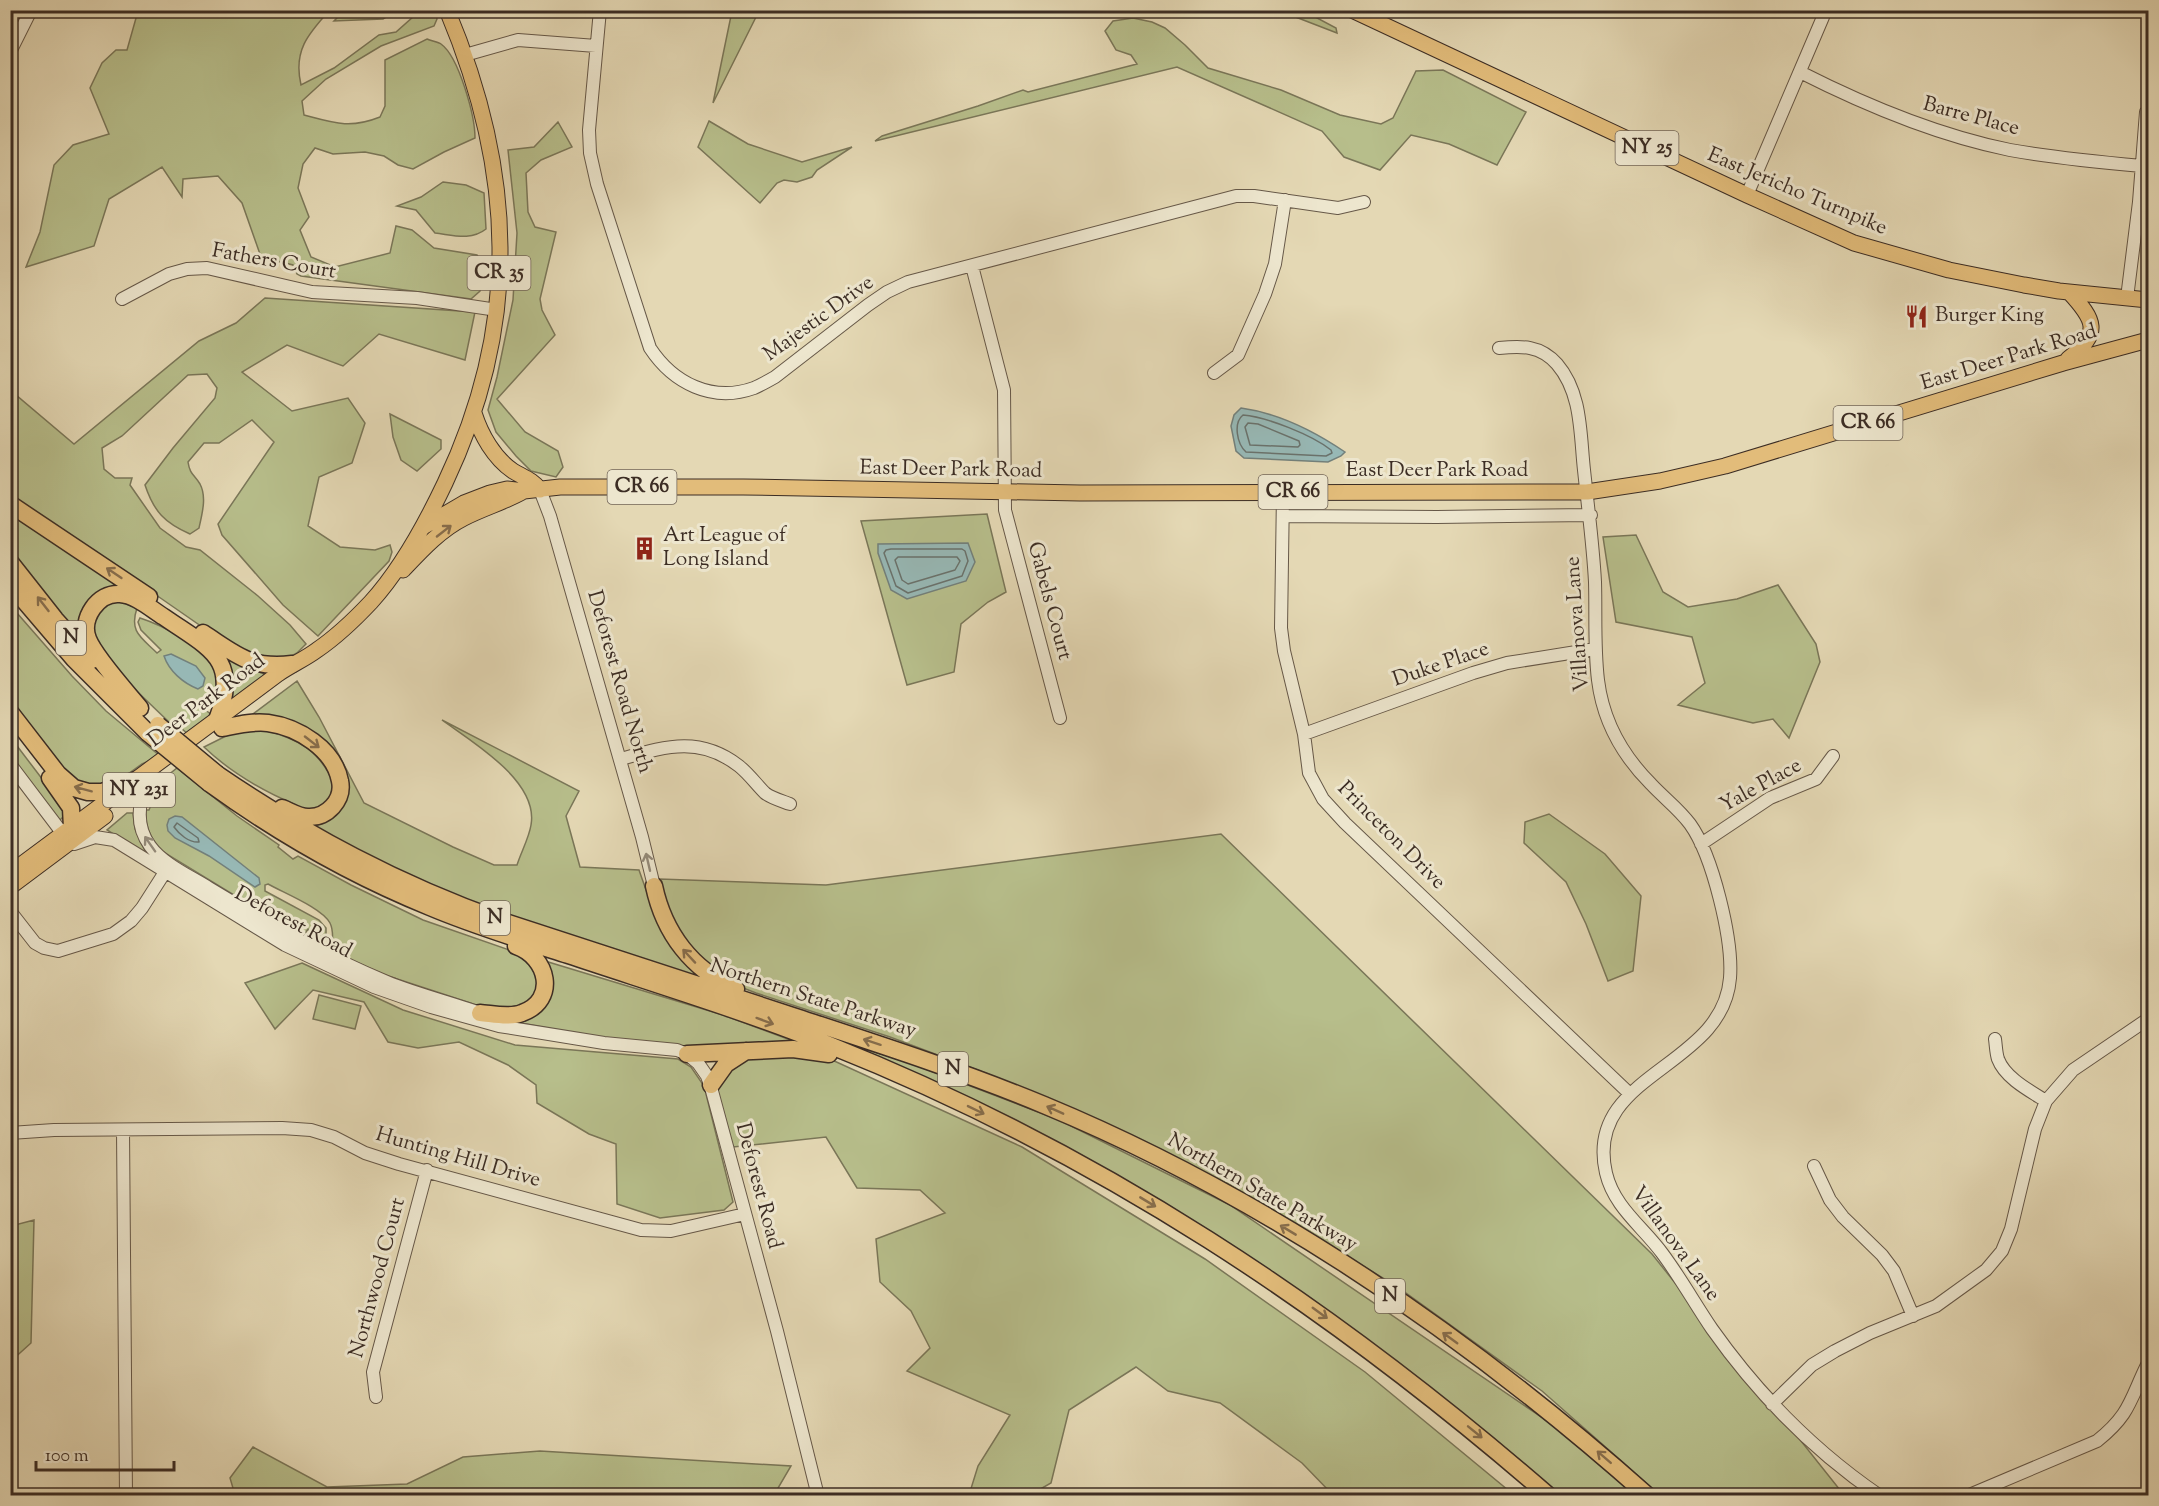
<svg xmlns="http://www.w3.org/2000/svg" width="2159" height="1506" font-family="'Sorts Mill Goudy',serif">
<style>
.green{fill:#b7be8b;stroke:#7a7658;stroke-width:1.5}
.water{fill:#97b8b5;stroke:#73807b;stroke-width:1.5}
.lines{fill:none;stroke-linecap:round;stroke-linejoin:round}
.shore{stroke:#6a726c;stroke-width:1.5}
.minor-casing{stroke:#665848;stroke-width:14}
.major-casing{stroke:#3c2d24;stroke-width:17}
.highway-casing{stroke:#3c2d24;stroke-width:19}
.minor{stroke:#ede6ce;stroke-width:12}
.major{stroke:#e2bc7a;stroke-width:15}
.highway{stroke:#e2bc7a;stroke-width:16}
.highway-bridge-casing{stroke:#3c2d24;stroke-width:19;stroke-linecap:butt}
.highway-bridge{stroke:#e2bc7a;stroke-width:16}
.oneway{stroke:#876d4b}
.oneway2{stroke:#948a79}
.labels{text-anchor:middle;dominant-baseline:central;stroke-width:6;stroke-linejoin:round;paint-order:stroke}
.shield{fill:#ede6ce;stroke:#716457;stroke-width:1.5}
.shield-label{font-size:20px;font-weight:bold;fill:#3c2d24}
.street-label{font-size:21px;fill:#3c2d24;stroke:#ede6ce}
.poi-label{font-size:21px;fill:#3c2d24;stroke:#ede6ce;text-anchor:start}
</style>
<rect width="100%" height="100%" fill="#e4d8b4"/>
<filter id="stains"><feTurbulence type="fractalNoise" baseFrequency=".00333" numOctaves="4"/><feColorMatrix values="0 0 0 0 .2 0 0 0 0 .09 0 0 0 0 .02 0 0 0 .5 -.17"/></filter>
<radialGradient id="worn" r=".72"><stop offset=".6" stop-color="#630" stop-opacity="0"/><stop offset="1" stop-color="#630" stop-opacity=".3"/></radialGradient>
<path class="green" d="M203,10L329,11C308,34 293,51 301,85L334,68L379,35L396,32L414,16L416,11H434L437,19L434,26L381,46L326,79L302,101L304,115C334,123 350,129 380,117L385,106V60L427,39C431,41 438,42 441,44C459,57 475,116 475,138L444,152L413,169L398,165L384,156L365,152L333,154L315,148L303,164L298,188L309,217L300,230L311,257L335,267L390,253L396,226L412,230L434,248L477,255L485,269L480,291L471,299L301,276L297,274L293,265L261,257L242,203L218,176L183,179L182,197L162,167L109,199L94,246L26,267L40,232L54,165L73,145L109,134L90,88L102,63L116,50H127L138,11H177L199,16Z
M344,11V10L396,11L383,19L334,21Z
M732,11H759L713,103Z
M1280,11H1304L1336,28L1337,33Z
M1133,18L1152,22L1165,28L1185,45L1208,68L1281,90L1340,115L1381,124L1393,118L1416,71L1443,70L1526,112L1497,165L1449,144L1411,135L1380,170L1344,157L1322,131L1177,67L875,141L882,136L978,106L1023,90L1028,92L1137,64L1131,55L1116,50L1105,31L1113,21Z
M709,121L748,144L802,162L852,147L817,170L812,177L797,182L784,180L777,183L760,203L698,147Z
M558,122L572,147L541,160L526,173L528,212L535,227L556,232L540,299L542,310L555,335L497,399L525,432L558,451L563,467L556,477L531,471L516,456L496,432L488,410L497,377L513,300L517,233L508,150L534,147Z
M443,182L466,185L484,193L486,229C471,241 453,235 435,233L416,210L397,206L421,197Z
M265,298L475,312L465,360L379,334L343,366L287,345L242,372L292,411L348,398L365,423L352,463L319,477L308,526L340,547L375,550L390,545L392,552L389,561L318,636L283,605L222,535L218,524L274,442L252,420L219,443H204L188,462C190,475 194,474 200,484C207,497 202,514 199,528L190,534C165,523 154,512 145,485L173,448L215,398L217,388L207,374L188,375L122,436L102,448L104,469L115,478H132L130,485L160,528L186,547L200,550L258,596L290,625L306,644L297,653L284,660L237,651L159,597L11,500L10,390L74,444L199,341L236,323Z
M390,414L441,440V449L417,471L401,460L393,437Z
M10,514L122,587L80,631L75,632L36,587L11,551Z
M987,514L1006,592L988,602L961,624L954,672L907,685L861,521Z
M1636,535L1663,592L1688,607L1737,599L1778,585L1816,644L1820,662L1789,738L1773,719L1753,723L1678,705L1705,683L1692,637L1616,622L1603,537Z
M119,601L137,608C129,632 141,637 157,653L161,650L141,630L138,622L140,618C162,625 204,647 216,667C219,674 217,688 217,696L204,709L212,715L189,735L173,721L170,723L121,676L92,636V620L103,605Z
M10,605L72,676L106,711L160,756L142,764L114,784L99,789L70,781L11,708Z
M226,655L250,670L263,673L264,676L231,702Z
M297,681L319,717L364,803L453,847L494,865H517C521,852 529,838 531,825C539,781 472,742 442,720L579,791L566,816L580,867L639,870C653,911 668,948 699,978L452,899L308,827L335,814L337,762L253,714Z
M260,729C297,738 321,750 335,787L321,812L295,810L296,805C263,791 230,772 204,747L236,731Z
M11,738L65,809L64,816L60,820H58L54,816L11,758Z
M177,768L237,816L279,845L278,847L293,859L298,856L351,885L423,920L515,952L537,970L538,990L528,1006L501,1013L385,975L333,952C331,942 335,933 330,923C322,908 284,893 268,884L265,885V891L319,920L326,928V935L321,937L308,929L304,935L295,932L160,850C150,836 145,827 146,810H149L151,805L147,804L157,784Z
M127,813H133L135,829L147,855L107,830Z
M1549,814L1605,854L1641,896L1633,971L1608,981L1586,924L1566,882L1524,843L1525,822Z
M1221,834L1652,1254L1844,1495H1660L1542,1391L1396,1286L1228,1184L988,1074L890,1037L756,993L720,979L688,952L672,922L660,879L826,885Z
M545,961L723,1015L796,1042L795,1046H670L608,1039L520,1023L518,1021L534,1013Z
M302,963L403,1010L515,1045L678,1059L691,1067L704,1086L733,1202L724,1210L660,1218L617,1204L616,1144L589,1134L537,1103L536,1085L508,1065L459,1042L418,1048L388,1042L364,1002L313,990L275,1029L245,983Z
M319,995L361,1006L355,1029L313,1019Z
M839,1041L910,1063L1059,1120L1230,1205L1553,1425L1635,1495H1557L1163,1206Z
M761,1055L830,1059L1022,1147L1205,1259L1365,1372L1514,1495H1333L1302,1463L1220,1403L1168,1391L1136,1367L1069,1410L1051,1483L1030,1495H969L978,1466L1010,1415L907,1371L930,1348L911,1311L880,1282L876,1239L945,1213L920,1190L857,1188L826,1137L733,1147L717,1088L735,1062Z
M34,1220L31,1343L11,1361V1226Z
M253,1447L327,1487L407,1484L463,1457L540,1451L791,1466L774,1495H235L230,1478Z"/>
<path class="water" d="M1241,408C1278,413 1314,431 1345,452L1341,456L1328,462L1244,458L1236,451L1231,426L1234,415Z
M968,543L975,562L966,581L907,599L891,590L878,553V544Z
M171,654L196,666L205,678L203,686L198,689C183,683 169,671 164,656Z
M175,816L182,817L259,878L260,884L255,887L209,856L175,838L168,831L167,825L169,819Z"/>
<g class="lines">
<path class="shore" d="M1243,415C1267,417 1312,435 1331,450L1332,453L1326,456L1246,452C1237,444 1233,423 1243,415Z
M1248,423L1258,424L1299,441L1300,445L1298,447L1250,445L1245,427Z
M962,549L965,551L968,561L962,576L908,593L896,586L884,553L886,550L891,549Z
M898,557H957L960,561L955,570L908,584L902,580L895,560Z
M177,823L198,838L199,842C189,843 179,834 174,827Z"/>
<defs>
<path id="minor" d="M600,10L589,130L590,153L597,184L650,348C673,383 712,403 754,388C761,385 768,381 775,377L868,305L887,292L908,282L1236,196H1254L1338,208L1364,202
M10,52L31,10
M465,55L518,40L596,46
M1800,72C1867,106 1936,135 2010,150C2054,158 2098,162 2142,166
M1747,195L1823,17
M972,266L1004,390L1005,510L1060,718
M2127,298L2139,202L2146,112
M122,299L169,274L187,269L207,268L312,292L417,298L497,310
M1499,348C1522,346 1540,345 1557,364C1582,393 1580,434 1584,470C1588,508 1593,544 1595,582C1596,615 1594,647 1598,680C1603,721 1622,755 1651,784C1664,798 1679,809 1690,824C1713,856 1733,940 1730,978C1723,1069 1583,1073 1606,1173C1614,1207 1642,1226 1662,1253C1680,1277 1695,1304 1712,1329C1758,1394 1814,1451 1880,1496
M1214,373L1238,355L1265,294L1275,264L1285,200
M540,490L550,516L642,837L654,886
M1283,492L1281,628L1284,651L1304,734L1309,773L1323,799L1345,823L1630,1094
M1283,516L1437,517L1591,515
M1304,734L1473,673L1507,663L1595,649
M621,759C664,747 699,735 739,766C749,774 756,784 765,793C771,798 782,801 790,804
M10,764L63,834
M146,785C138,805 136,827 150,846C163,864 190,876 209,888C267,923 324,956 387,982C419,995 453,1003 486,1015
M74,844L95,837L114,840L285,945L374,987L431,1007L499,1026L604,1043L677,1050L687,1054L698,1063L707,1076L712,1091L777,1331L818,1496
M1701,844L1770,798L1816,779L1833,756
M10,911L35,943L44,948L58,951L113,934L131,921L142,908L165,872
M1995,1039C1996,1046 1996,1053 1998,1059C2005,1078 2030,1091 2046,1101
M123,1130L126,1496
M10,1133L54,1130L282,1128L311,1130L334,1137L365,1153L399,1164L641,1230L671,1231L745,1214
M1814,1166L1830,1200L1843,1217L1882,1255L1894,1271L1913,1316
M376,1397L373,1372L427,1170
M1772,1404L1812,1365L1835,1351L1870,1333L1936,1306L1986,1270L2002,1251L2011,1229L2035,1129L2046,1101L2073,1070L2148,1019
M1967,1496L2097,1441C2131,1414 2130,1399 2148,1363"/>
<path id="major" d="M1352,10L1747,195L1854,243L1949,270L2024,285L2059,291L2148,300
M2068,359C2102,333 2095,320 2069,292
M474,413C481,435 494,458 513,471C523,477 533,480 540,490
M423,527L464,503L490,493L507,489L524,491L560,487H743L1080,493L1587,492L1660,481L1725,466L2063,363L2148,340
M403,570C421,551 440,530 464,518C483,508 505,502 524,491
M10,873L278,674C291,665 305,659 317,650C336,637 355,619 371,602C401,569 426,523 445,483C521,323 515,172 447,10
M10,887L105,816"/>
<path id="highway" d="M10,504L149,597
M10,562L55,619L92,660
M10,584L74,659L148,733
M203,633C237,655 250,669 292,664
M140,708C126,691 95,657 88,639C80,619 98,592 120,594C136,595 151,609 164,617C210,649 240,658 217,720
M10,712L58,774L74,788L88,792H102L139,779
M222,728C237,725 253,721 268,723C298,727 334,749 340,781C344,800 327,818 308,817C299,817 290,811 282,808
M217,774C308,836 398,884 502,921C599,953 696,985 793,1016C878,1044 962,1071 1044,1105C1266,1197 1469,1337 1648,1496
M50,778L71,808L72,828
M209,783C278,833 351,875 430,907C475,926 521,940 568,955C655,984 744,1011 829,1045C1100,1153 1330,1306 1549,1496
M654,886C664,933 692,970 736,989
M480,1013C493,1014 510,1018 522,1013C558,1000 548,957 516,946
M687,1054L793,1049L829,1054
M711,1085L726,1064L746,1051"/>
</defs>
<use href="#minor" class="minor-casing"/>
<use href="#major" class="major-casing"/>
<use href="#highway" class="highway-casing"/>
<use href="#minor" class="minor"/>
<use href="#major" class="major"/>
<use href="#highway" class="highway"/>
<defs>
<path id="highway-bridge" d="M158,725L217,774
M148,733L209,783"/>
</defs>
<use href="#highway-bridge" class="highway-bridge-casing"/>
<use href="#highway-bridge" class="highway-bridge"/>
</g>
<defs><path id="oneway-shaft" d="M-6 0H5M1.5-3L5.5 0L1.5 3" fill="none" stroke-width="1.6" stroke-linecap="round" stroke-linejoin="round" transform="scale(1.5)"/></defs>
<g class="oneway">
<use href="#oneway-shaft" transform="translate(444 531) rotate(-38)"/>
<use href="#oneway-shaft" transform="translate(114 573) rotate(-146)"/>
<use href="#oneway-shaft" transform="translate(43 604) rotate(-128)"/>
<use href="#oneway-shaft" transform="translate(312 742) rotate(38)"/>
<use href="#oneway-shaft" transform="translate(83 789) rotate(-165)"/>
<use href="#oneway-shaft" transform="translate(689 956) rotate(-133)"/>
<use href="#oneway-shaft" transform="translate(765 1021) rotate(20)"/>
<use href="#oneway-shaft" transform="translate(872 1042) rotate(-162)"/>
<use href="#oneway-shaft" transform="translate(976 1110) rotate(26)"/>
<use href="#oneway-shaft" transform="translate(1055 1110) rotate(-156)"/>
<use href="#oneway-shaft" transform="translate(1148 1202) rotate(31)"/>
<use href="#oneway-shaft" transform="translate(1288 1230) rotate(-149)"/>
<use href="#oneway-shaft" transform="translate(1320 1313) rotate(36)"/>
<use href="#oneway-shaft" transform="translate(1450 1338) rotate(-144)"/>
<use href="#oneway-shaft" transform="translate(1475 1432) rotate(39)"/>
<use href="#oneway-shaft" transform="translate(1604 1457) rotate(-139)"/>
</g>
<g class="oneway2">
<use href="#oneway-shaft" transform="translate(150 844) rotate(-125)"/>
<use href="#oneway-shaft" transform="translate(648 862) rotate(-103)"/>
</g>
<defs>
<symbol id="restaurant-bare" viewBox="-9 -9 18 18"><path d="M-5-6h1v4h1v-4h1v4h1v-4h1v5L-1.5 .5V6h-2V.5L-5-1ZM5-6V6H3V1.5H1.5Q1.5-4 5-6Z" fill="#8f2418" stroke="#ede6ce" stroke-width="2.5" paint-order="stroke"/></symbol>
<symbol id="building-bare" viewBox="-9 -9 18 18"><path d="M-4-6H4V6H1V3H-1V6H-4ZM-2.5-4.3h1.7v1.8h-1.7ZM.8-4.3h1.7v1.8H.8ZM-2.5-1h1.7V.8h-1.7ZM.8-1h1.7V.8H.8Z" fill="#8f2418" stroke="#ede6ce" stroke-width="2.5" paint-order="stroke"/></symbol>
</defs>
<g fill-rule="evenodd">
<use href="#restaurant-bare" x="1900" y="300" width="33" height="33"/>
<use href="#building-bare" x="628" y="532" width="33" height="33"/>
</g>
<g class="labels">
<g class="shield">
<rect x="1615.5" y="131" width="63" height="34" rx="4.5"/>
<rect x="467.5" y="256" width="63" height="34" rx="4.5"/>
<rect x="1833.5" y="406" width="69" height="34" rx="4.5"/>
<rect x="607.5" y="470" width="69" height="34" rx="4.5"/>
<rect x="1258.5" y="475" width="69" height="34" rx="4.5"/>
<rect x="56" y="621" width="30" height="34" rx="4.5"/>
<rect x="103" y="773" width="72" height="34" rx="4.5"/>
<rect x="480" y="901" width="30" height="34" rx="4.5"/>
<rect x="938" y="1052" width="30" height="34" rx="4.5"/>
<rect x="1375" y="1279" width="30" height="34" rx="4.5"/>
</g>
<g class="shield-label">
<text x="1647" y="148">NY 25</text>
<text x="499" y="273">CR 35</text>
<text x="1868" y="423">CR 66</text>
<text x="642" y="487">CR 66</text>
<text x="1293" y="492">CR 66</text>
<text x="71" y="638">N</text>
<text x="139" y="790">NY 231</text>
<text x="495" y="918">N</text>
<text x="953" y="1069">N</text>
<text x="1390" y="1296">N</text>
</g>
<g class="street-label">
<text transform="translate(1971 117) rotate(15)">Barre Place</text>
<text transform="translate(1797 192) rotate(23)">East Jericho Turnpike</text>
<text transform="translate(274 262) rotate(10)">Fathers Court</text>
<text transform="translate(819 319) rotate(-36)">Majestic Drive</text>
<text transform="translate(2009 358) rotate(-17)">East Deer Park Road</text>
<text transform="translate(951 470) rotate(1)">East Deer Park Road</text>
<text x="1437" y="471">East Deer Park Road</text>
<text transform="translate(1049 601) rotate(75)">Gabels Court</text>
<text transform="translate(1578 624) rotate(-94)">Villanova Lane</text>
<text transform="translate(1441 665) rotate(-19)">Duke Place</text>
<text transform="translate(619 682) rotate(74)">Deforest Road North</text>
<text transform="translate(207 701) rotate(-37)">Deer Park Road</text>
<text transform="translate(1761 786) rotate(-29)">Yale Place</text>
<text transform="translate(1391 836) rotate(45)">Princeton Drive</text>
<text transform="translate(293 923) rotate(28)">Deforest Road</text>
<text transform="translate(813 999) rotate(18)">Northern State Parkway</text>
<text transform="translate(458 1158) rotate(16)">Hunting Hill Drive</text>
<text transform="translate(758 1186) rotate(75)">Deforest Road</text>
<text transform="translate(1262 1193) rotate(30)">Northern State Parkway</text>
<text transform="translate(1675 1244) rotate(54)">Villanova Lane</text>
<text transform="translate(378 1278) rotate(-75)">Northwood Court</text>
</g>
<g class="poi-label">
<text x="1935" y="316">Burger King</text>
<text x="663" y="536">Art League of<tspan x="663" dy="24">Long Island</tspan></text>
</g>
</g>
<rect width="2159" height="1506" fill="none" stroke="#e4d8b4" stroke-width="36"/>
<rect x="12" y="12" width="2135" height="1482" fill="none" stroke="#3c2d24" stroke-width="3"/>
<rect x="18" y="18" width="2123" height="1470" fill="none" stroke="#3c2d24" stroke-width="1.5"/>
<path d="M36 1461v9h138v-9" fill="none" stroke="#3c2d24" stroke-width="3"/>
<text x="45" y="1461" font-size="18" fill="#3c2d24" stroke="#ede6ce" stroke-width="4.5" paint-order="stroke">100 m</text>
<rect width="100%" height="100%" filter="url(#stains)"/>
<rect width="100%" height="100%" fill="url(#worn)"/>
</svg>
